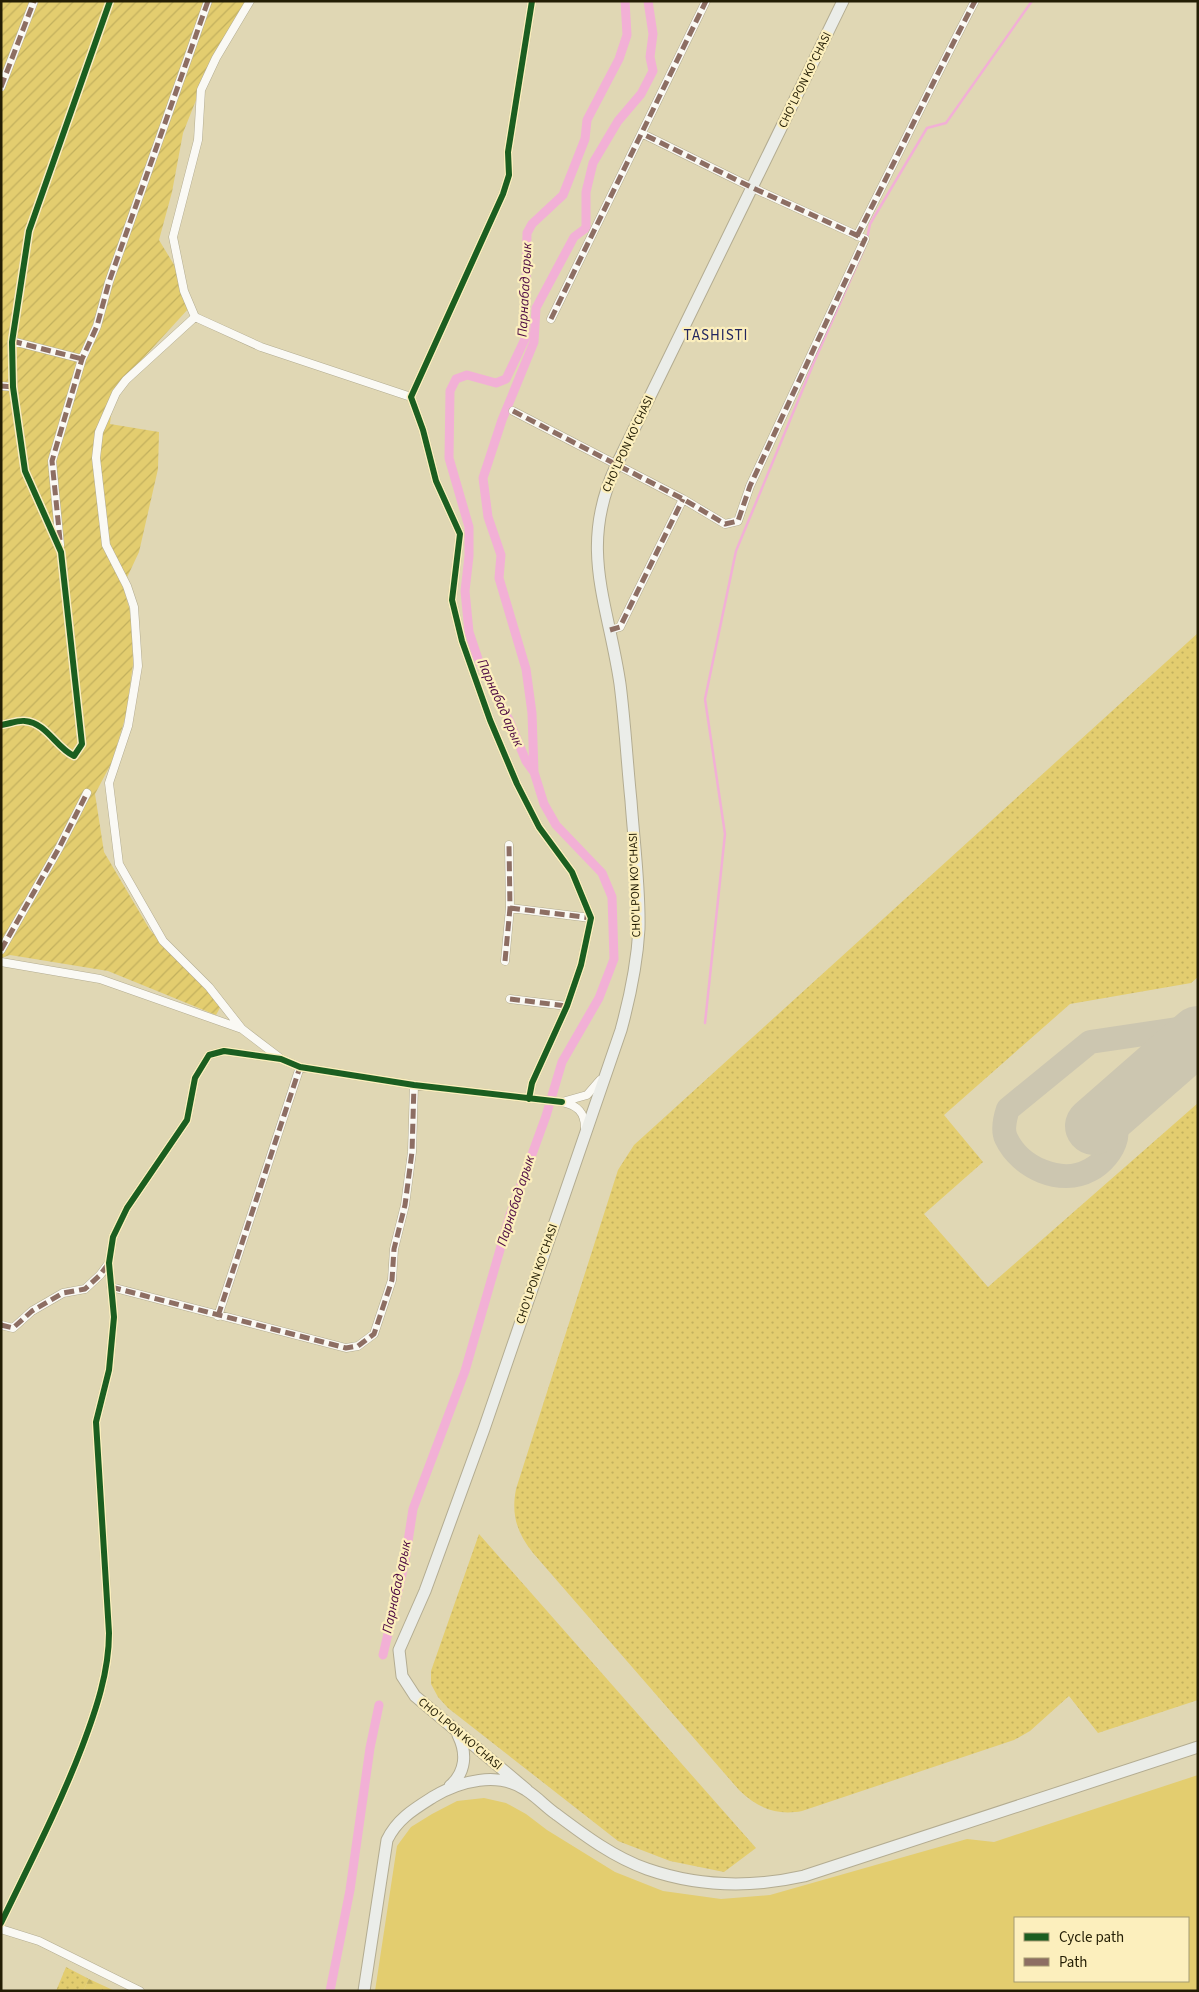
<svg xmlns="http://www.w3.org/2000/svg" width="1199" height="1992" font-family="'Source Sans 3',sans-serif">
<style>
.grass{fill:url(#grass-dots)}
.forest{fill:url(#forest-firs)}
.garden{fill:url(#garden-furrows)}
.pitch{fill:#e3cd6f;fill-rule:evenodd}
.lines{fill:none;stroke-linecap:round;stroke-linejoin:round}
.stream{stroke:#f2b0d6;stroke-width:2.5}
.canal{stroke:#f2b0d6;stroke-width:9}
.taxiway{stroke:#ccc6b0;stroke-width:24}
.runway{stroke:#ccc6b0;stroke-width:58}
.street-casing{stroke:#b3ac91;stroke-width:9}
.secondary-casing{stroke:#b3ac91;stroke-width:13}
.street{stroke:#faf9f4;stroke-width:8}
.secondary{stroke:#ebede9;stroke-width:11}
.quiet{stroke:#8d6e63;stroke-width:5;stroke-dasharray:10 5;stroke-linecap:butt}
.cycleway-casing{stroke:#fcefbd;stroke-width:9}
.cycleway{stroke:#1b5e20;stroke-width:6}
.labels{text-anchor:middle;dominant-baseline:central;stroke-width:4.5;stroke-linejoin:round;paint-order:stroke}
.street-label{font-size:12px;fill:#231d04;stroke:#fcefbd}
.water-label{font-size:14px;font-style:italic;fill:#4c0742;stroke:#fcefbd}
.quarter-label{font-size:15px;letter-spacing:1px;fill:#22265f;stroke:#fcefbd}
</style>
<defs>
<pattern id="grass-dots" width="8" height="8" patternUnits="userSpaceOnUse" patternTransform="scale(1.25)"><rect width="8" height="8" fill="#e3cd6f"/><path d="M2 2h.1M6 6h.1" fill="none" stroke="#c2b05e" stroke-width="1.8" stroke-linecap="round"/></pattern>
<pattern id="forest-firs" width="22" height="20" patternUnits="userSpaceOnUse" patternTransform="scale(1.25)"><rect width="22" height="20" fill="#e3cd6f"/><path d="M5 1l3.5 6h-7zM16 11l3.5 6h-7z" fill="#c2b05e"/></pattern>
<pattern id="garden-furrows" width="10" height="10" patternUnits="userSpaceOnUse" patternTransform="scale(1.25)"><rect width="10" height="10" fill="#e3cd6f"/><path d="M-1 1l2-2M0 10L10 0M9 11l2-2" fill="none" stroke="#c2b05e"/></pattern>
</defs>
<rect width="100%" height="100%" fill="#e0d7b4"/>
<path class="grass" d="M1198,633V977L1191,983L1070,1004L944,1115L983,1162L924,1214L988,1287L1198,1103V1700L1098,1733L1069,1696L1030,1731L1014,1740L802,1811C777,1816 757,1808 739,1790L533,1553C517,1533 511,1515 516,1489L618,1170L634,1145Z
M479,1534L756,1848L724,1872L670,1861L618,1841L448,1708L438,1697L431,1684V1671Z
M66,1967L89,1979L83,1991H56Z"/>
<path class="forest" d="M89,1979L115,1991H83Z"/>
<path class="garden" d="M1,1H248L200,90L183,133L172,192L159,240L176,268L189,308L114,390L110,424L159,432L158,469L139,552L123,586L132,618L133,664L126,715L112,762L95,794L104,852L150,930L221,1006L216,1015L108,971L10,955L1,958Z"/>
<path class="pitch" d="M1198,1775V1991H375L397,1846L411,1827L432,1814L457,1801L484,1798L506,1803L526,1814L547,1830L615,1872L663,1891L721,1899L770,1895L967,1839L994,1842ZM1015,1918H1188V1981H1015Z"/>
<g class="lines">
<path class="stream" d="M867,239L870,224L927,128L946,123L1032,1
M705,1023L725,834L705,699L736,551L814,362L865,247"/>
<path class="canal" d="M534,772L532,713L526,669L499,578L501,555L488,517L483,478L502,420L534,342L536,308L574,237L586,228V192L593,163L618,121L641,94L653,71L650,57L653,34L648,1
M383,1655L405,1561L413,1509L465,1371L510,1215L546,1116L562,1062L599,998L614,959L612,897L602,873L556,825L544,804L534,772L526,761L509,720L478,659L469,632L465,591L469,556V527L449,458L450,391L456,379L467,375L496,383L506,379L525,339L527,233L532,224L563,195L585,139L587,120L619,59L627,35L625,1
M330,1991L350,1890L370,1748L379,1705"/>
<path class="taxiway" d="M1132,1092C1127,1101 1121,1109 1118,1119C1116,1125 1117,1132 1116,1138C1113,1151 1102,1164 1090,1170C1061,1186 1020,1168 1006,1138C1002,1129 1005,1118 1008,1109L1090,1042L1198,1026"/>
<path class="runway" d="M1094,1126L1198,1035"/>
<defs>
<path id="street" d="M250,1L216,58L201,90L198,140L173,237L184,291L195,317L261,347L411,397
M1,87L34,1
M857,236C897,158 934,79 975,1
M195,317L126,380L116,393L99,432L96,458L106,545L127,586L134,607L138,666L128,726L109,783L119,864L163,941L209,987L242,1029
M551,319L706,1
M12,341L82,359
M1,386L13,387
M513,411L683,499L725,524L738,521L750,486L865,239L753,188L643,134
M60,545L52,461L82,359L97,326L109,282L208,1
M610,630L620,627L683,499
M1,725C9,724 18,720 25,721C47,723 56,748 74,756L82,744L61,552L25,471L13,387L12,342L29,231L110,1
M510,908L591,918
M1,950L59,848L87,793
M505,961L510,908L509,845
M1,962L100,979L242,1029L280,1058
M510,999L567,1006
M529,1099L532,1083L567,1006L581,965L591,918L572,872L539,827L517,784L490,720L462,641L452,600L460,534L436,481L423,430L411,397L503,194L509,175L508,152L532,1
M585,1128C585,1112 577,1105 562,1102L587,1095L600,1080
M111,1287L346,1348L358,1346L374,1334L392,1280L394,1249L405,1205L412,1152L414,1085
M218,1316L300,1067
M1,1325L13,1328L32,1311L63,1293L85,1289L100,1275L109,1263
M1,1923C29,1865 59,1807 82,1747C96,1710 109,1672 109,1633L96,1422L109,1370L114,1317L109,1263L113,1237L127,1208L187,1120L195,1078L209,1055L224,1051L281,1059L300,1067L414,1085L562,1102
M1,1929L39,1941L140,1991"/>
<path id="secondary" d="M450,1786C466,1772 467,1753 458,1735
M527,1790L415,1696L402,1676L399,1650L425,1591L484,1429L621,1030C630,997 637,964 639,929C640,887 634,844 631,801C627,762 625,723 620,684C608,602 578,548 616,466L843,1
M364,1991L387,1840C397,1819 414,1809 433,1797C460,1781 498,1771 526,1790C537,1797 546,1807 556,1814C584,1835 613,1857 647,1869C699,1887 751,1888 804,1876L1198,1747"/>
</defs>
<use href="#street" class="street-casing"/>
<use href="#secondary" class="secondary-casing"/>
<use href="#street" class="street"/>
<use href="#secondary" class="secondary"/>
<path class="quiet" d="M1,87L34,1
M857,236C897,158 934,79 975,1
M551,319L706,1
M12,341L82,359
M1,386L13,387
M513,411L683,499L725,524L738,521L750,486L865,239L753,188L643,134
M60,540L52,461L82,359L97,326L109,282L208,1
M610,630L620,627L683,499
M510,908L591,918
M1,950L59,848L87,793
M505,961L510,908L509,845
M510,999L567,1006
M111,1287L346,1348L358,1346L374,1334L392,1280L394,1249L405,1205L412,1152L414,1085
M218,1316L300,1067
M1,1325L13,1328L32,1311L63,1293L85,1289L100,1275L109,1263"/>
<defs>
<path id="cycleway" d="M1,725C9,724 18,720 25,721C47,723 56,748 74,756L82,744L61,552L25,471L13,387L12,342L29,231L110,1
M529,1099L532,1083L567,1006L581,965L591,918L572,872L539,827L517,784L490,720L462,641L452,600L460,534L436,481L423,430L411,397L503,194L509,175L508,152L532,1
M1,1923C29,1865 59,1807 82,1747C96,1710 109,1672 109,1633L96,1422L109,1370L114,1317L109,1263L113,1237L127,1208L187,1120L195,1078L209,1055L224,1051L281,1059L300,1067L414,1085L562,1102"/>
</defs>
<use href="#cycleway" class="cycleway-casing"/>
<use href="#cycleway" class="cycleway"/>
</g>
<g class="labels">
<g class="street-label">
<text transform="translate(805 80) rotate(-64)">CHO'LPON KO'CHASI</text>
<text transform="translate(628 444) rotate(-65)">CHO'LPON KO'CHASI</text>
<text transform="translate(635 885) rotate(-92)">CHO'LPON KO'CHASI</text>
<text transform="translate(537 1274) rotate(-71)">CHO'LPON KO'CHASI</text>
<text transform="translate(460 1734) rotate(40)">CHO'LPON KO'CHASI</text>
</g>
<g class="water-label">
<text transform="translate(525 290) rotate(-87)">Парнабад арык</text>
<text transform="translate(500 703) rotate(66)">Парнабад арык</text>
<text transform="translate(516 1201) rotate(-72)">Парнабад арык</text>
<text transform="translate(397 1587) rotate(-78)">Парнабад арык</text>
</g>
<g class="quarter-label">
<text x="716" y="335">TASHISTI</text>
</g>
</g>
<rect width="1199" height="1992" fill="none" stroke="#231d04" stroke-width="5"/>
<rect x="1014" y="1917" width="175" height="65" fill="#fcefbd" stroke="#a59b73"/>
<rect x="1024" y="1933" width="25" height="8" fill="#1b5e20" stroke="#a59b73"/>
<text x="1059" y="1942" font-size="15" fill="#231d04">Cycle path</text>
<rect x="1024" y="1958" width="25" height="8" fill="#8d6e63" stroke="#a59b73"/>
<text x="1059" y="1967" font-size="15" fill="#231d04">Path</text>
</svg>
